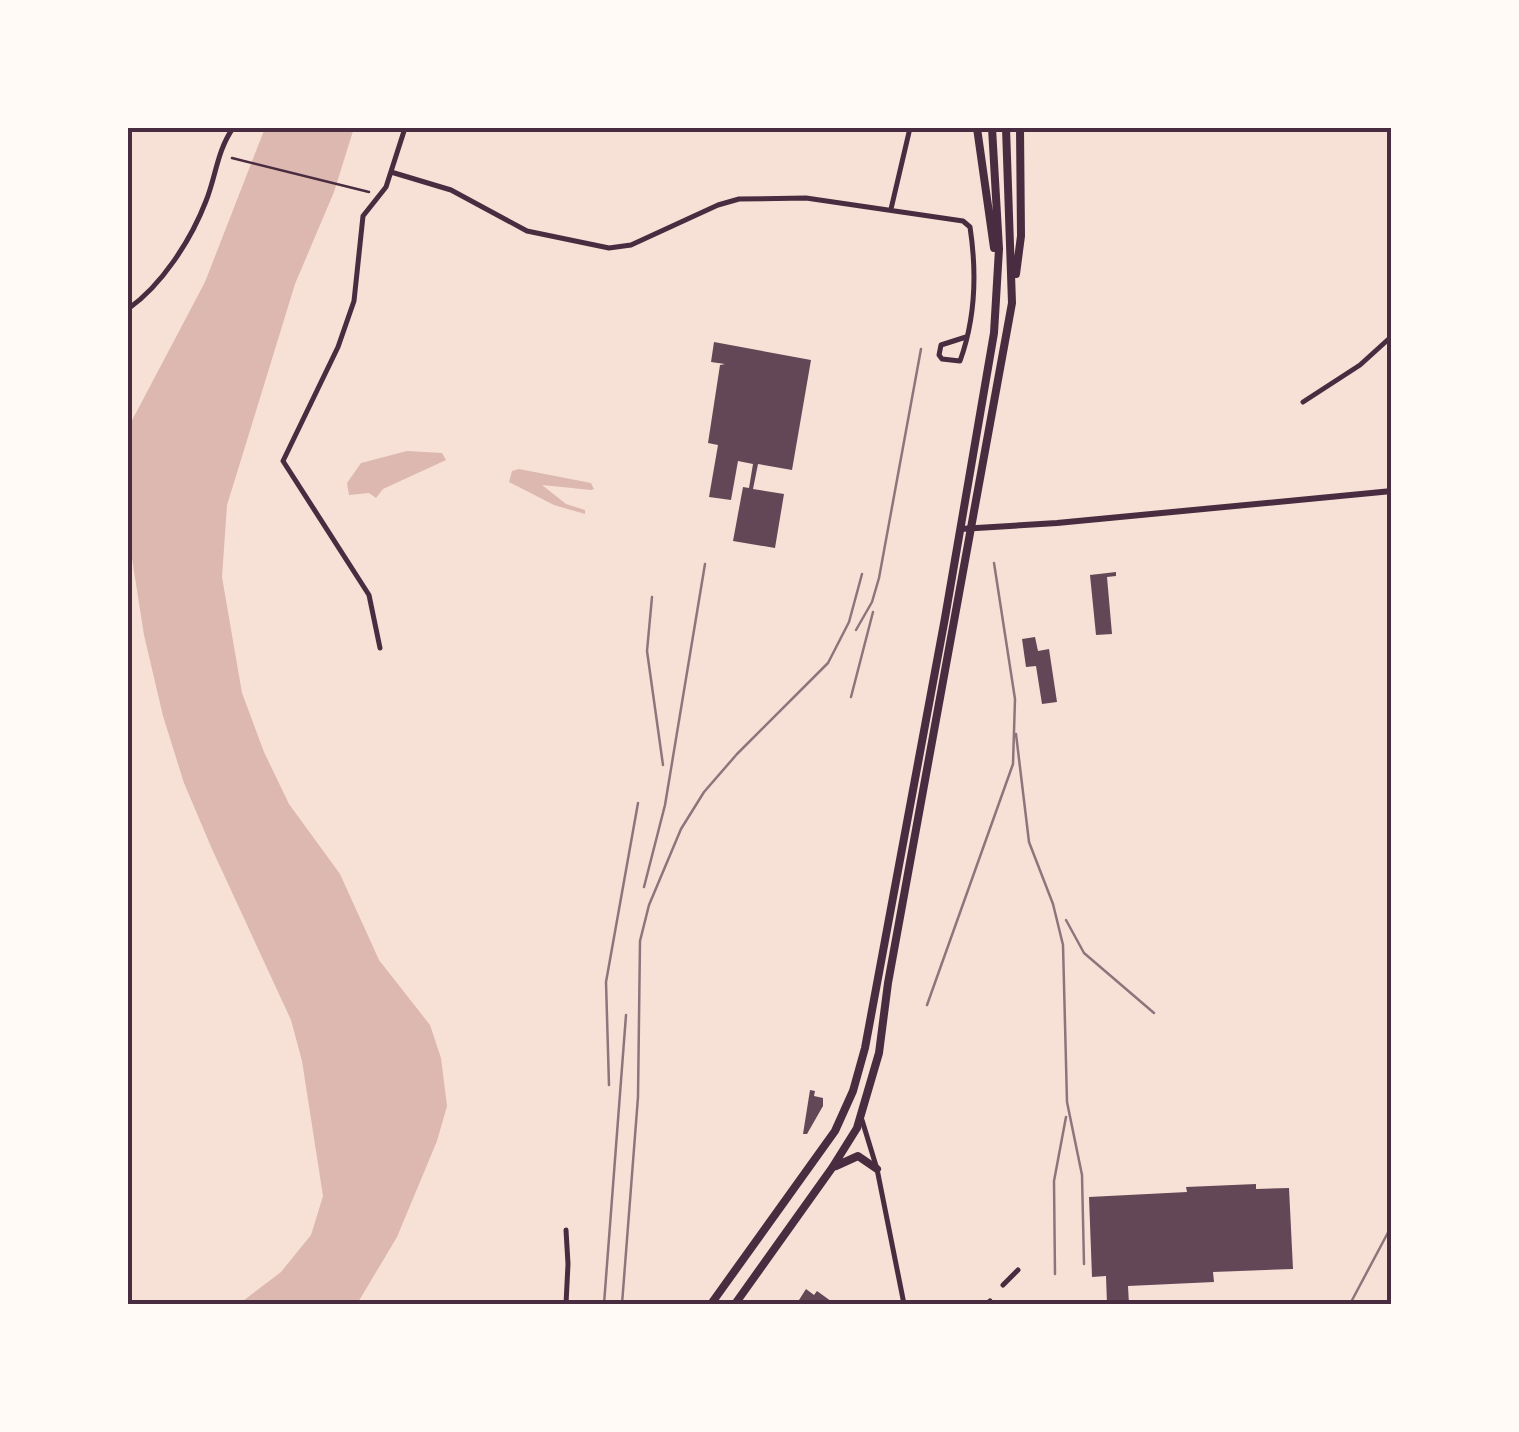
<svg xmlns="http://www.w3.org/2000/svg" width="1519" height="1432" font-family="'Zilla Slab',serif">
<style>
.water{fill:#dcb8b0}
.building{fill:#644757}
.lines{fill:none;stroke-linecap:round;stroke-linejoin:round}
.path{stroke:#4a2c40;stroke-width:2.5}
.minor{stroke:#4a2c40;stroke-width:5}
.secondary{stroke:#4a2c40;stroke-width:6}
.trunk{stroke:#4a2c40;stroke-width:8}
.rail{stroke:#8f747c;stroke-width:2.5}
.neatline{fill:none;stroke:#4a2c40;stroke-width:4}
</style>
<rect width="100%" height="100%" fill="#f7e1d7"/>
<path class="water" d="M265,128H354L334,192L295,284L236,476L227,505L222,577L242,693L264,752L289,804L340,874L379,960L430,1025L441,1058L447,1106L437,1141L397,1237L357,1304H239L281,1272L311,1235L323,1196L302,1061L291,1020L212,849L184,783L163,716L144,635L128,533V428L205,282Z
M407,451L442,453L446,460L383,489L376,498L369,493L349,495L347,483L361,463Z
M519,469L591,483L594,489L591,490L542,485L566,504L585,510V514L554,505L509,482L512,471Z"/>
<path class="building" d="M714,342L811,360L792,470L758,464L753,489L784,494L775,548L733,541L743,487L749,488L753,464L738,461L731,500L709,497L718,445L708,443L720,365L725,364L711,362Z
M1116,572V576L1107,577L1112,634L1096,635L1090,575Z
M1035,637L1038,651L1049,649L1057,702L1042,704L1036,666L1026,667L1022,639Z
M810,1090L815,1091L814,1096L823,1098V1106L807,1134H803Z
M1256,1184V1189L1289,1188L1293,1269L1213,1272L1214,1282L1128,1286L1129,1304H1107L1106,1276L1092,1277L1089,1197L1187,1192L1186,1187Z
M806,1289L814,1295L817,1291L835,1304H805L799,1300Z"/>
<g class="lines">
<path class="path" d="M232,158L369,192"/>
<path class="minor" d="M391,172L451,190L527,231L609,248L631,245L718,205L739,199L806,198L963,221L970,227C977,273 976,317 960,361L942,359L939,355L941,345L966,337
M891,209L910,128
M128,309C162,285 191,240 206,201C216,176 217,151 233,128
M1303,402L1360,365L1392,336
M380,648L369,595L283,461L338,347L354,301L363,216L386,187L405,128
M862,1120L877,1169L904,1304
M1003,1285L1018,1270
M566,1304L568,1264L566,1230
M986,1304L990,1301"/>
<path class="secondary" d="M960,529L1057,523L1392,491"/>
<path class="trunk" d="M977,128L994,248
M1016,274L1021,236L1020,128
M836,1166L858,1156L877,1169
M711,1304L835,1131L853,1091L865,1048L945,618L994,333L999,249L992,128
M735,1304L832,1168L857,1128L879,1053L888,983L1012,303L1006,128"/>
<path class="rail" d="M652,597L647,651L663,765
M856,630L872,602L879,578L921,349
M851,697L873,612
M1016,734L1029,842L1053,904L1063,945L1067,1102L1082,1175L1084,1264
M644,887L665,805L705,564
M1066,920L1084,953L1154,1013
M927,1005L1013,764L1015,699L994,563
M609,1085L606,982L638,803
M1055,1274L1054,1181L1066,1117
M604,1304L626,1015
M622,1304L638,1097L640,941L649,905L681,829L704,792L737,754L828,663L849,622L862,574
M1350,1304L1392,1225"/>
</g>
<rect width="1519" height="1432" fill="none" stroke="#fffaf5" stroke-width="260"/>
<rect x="130" y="130" width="1259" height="1172" class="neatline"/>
</svg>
